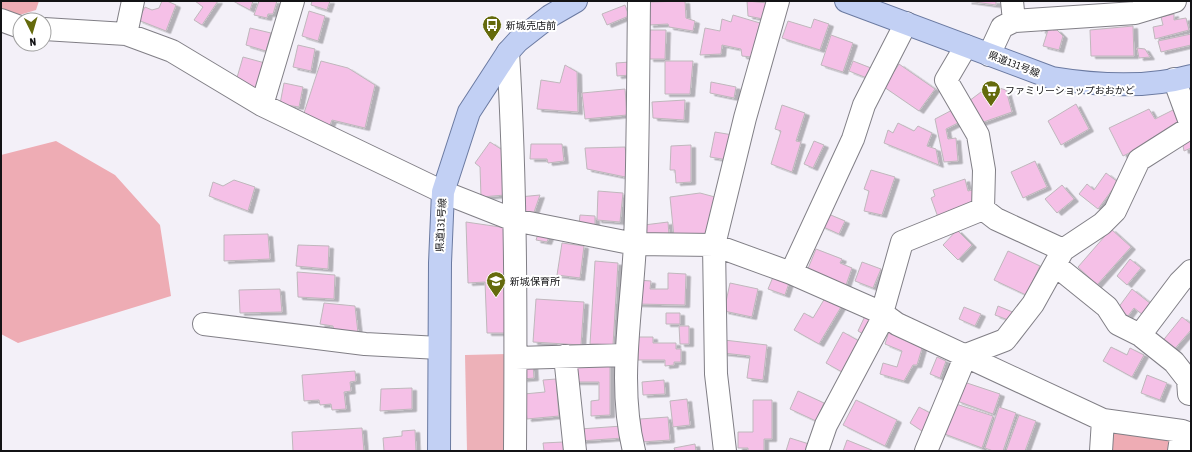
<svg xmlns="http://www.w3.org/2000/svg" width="1192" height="452" font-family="'Asap Condensed','Noto Sans JP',sans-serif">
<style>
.green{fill:#edb1b8}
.forest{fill:#eeacb4}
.building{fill:#f5c0e7;stroke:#bfb7bc;filter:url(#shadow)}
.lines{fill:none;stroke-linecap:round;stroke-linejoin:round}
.minor-casing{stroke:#817f86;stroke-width:24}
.major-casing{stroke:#6b7aa1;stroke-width:24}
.minor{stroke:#fff;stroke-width:22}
.major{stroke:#c2d0f4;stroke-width:22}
.labels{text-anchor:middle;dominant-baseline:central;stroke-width:4;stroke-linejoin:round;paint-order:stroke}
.poi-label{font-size:10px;fill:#131315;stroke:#fff;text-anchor:start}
.street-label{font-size:10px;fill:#131315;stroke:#fff}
</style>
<defs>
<filter id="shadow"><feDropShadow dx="4.5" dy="2.5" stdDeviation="0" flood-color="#0004"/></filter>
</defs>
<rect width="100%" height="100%" fill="#f3f0f8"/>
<path class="green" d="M507,354L506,451H467L465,355Z"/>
<path class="forest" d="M1,1H39L36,10L13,17L1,11Z
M56,141L115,175L160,225L171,296L18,343L1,334V155Z
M1109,430L1173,439L1171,451H1108Z"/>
<path class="building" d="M162,1H167L176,5L166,31L138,20L145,7L152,10L159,8Z
M195,1H218L202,25L194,20L203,7Z
M233,1H253L250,10Z
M259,1H277L273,14H268L267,18L254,15Z
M312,1H330L327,10L311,5Z
M685,1L686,18L695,21L693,31L669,27L668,24L649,25V2Z
M747,1L768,3L763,19L748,16Z
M967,1H996V5Z
M625,5L629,16L607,25L602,14Z
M309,11L325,16L318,41L302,36Z
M1174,14V20L1186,18L1189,30L1155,39L1153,27L1163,25L1161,17Z
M733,15L760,23L751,57L742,56L741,49L722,45L721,54L700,55L705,28L720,31L722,19L731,22Z
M814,19L829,24L820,50L782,38L788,21L811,28Z
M1133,26L1134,56H1091L1090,30Z
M1052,27L1053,30H1057L1063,36L1059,50L1043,46L1048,30L1041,31V28Z
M250,28L271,33L266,51L246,45Z
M650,30H666L665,59H649Z
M1191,34V45L1161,52L1158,41Z
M831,35L853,43L843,72L821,65Z
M298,45L315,49L311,71L293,67Z
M1137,48L1145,49L1150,57L1139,58Z
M243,57L265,63L257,92L236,81Z
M321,61L348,68L375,85L365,128L332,120L330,125L303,116Z
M665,61H693L690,94H665Z
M853,61L871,68L867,78L849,71Z
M630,62L631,75L617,76L616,63Z
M899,64L935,89L919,111L884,87Z
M565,65L577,72L578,112L537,109L541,80L560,83Z
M711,82L736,87L734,98L710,93Z
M284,83L303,87L299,107L280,104Z
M999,88L1006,90L1012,112L978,124L969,101L981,92Z
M625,89L627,115L585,119L582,93Z
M685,100L684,120L653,118L652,102Z
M1076,104L1089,129L1061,145L1048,121Z
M782,105L805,113L796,141L801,142L792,172L771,164L781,131L775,129Z
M956,108L962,121L946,129L948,139L956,138L958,161L944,162L935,119Z
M1177,108L1183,123L1160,138L1123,156L1109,128L1149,109L1155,119Z
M898,123L914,131L918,126L932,133L927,146L936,149L939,165L884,143L888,130L893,133Z
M715,132L733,135L728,160L710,157Z
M1191,136V148L1184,151L1182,140Z
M814,141L824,145L813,168L804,164Z
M490,142L504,151L505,195L481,197L480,167L475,163Z
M531,144H562L564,161L548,163L547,159H530Z
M691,145V182L676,183L675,170H670L671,146Z
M625,147L630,178L587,169L585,148Z
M1035,161L1047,187L1023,198L1011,172Z
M871,170L895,177L882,215L864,211L869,191L864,189Z
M1106,173L1118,182L1098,209L1079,194L1087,184L1094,190Z
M965,179L968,191L976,189L974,206L939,220L931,198L935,196L933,190Z
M234,180L255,187L248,211L209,196L213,182L223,186Z
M1062,185L1074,199L1057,213L1045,199Z
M598,191L623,193L620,222L597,220Z
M700,193L715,197L708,236L674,237L670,197Z
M540,195L533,215L520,212L519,197Z
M826,213L845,221L839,234L821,226Z
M580,215L595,216V227L579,225Z
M466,222L507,228L506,333H487L485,282L468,283Z
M668,222L669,235L645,237L644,225Z
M1111,229L1131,247L1097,285L1078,267Z
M957,230L972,245L958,260L943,245Z
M268,234L270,259L224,261V235Z
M538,234L549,237L547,242L536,240Z
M562,243L584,246L580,278L557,275Z
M298,245L329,246L328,269L296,266Z
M816,249L842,259L840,263L852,268L845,288L807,271Z
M1008,251L1040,266L1026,295L994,280Z
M1130,259L1141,268L1127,285L1117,276Z
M595,261L618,263L613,345L590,344Z
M862,262L881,269L873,288L855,281Z
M297,272L335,275L334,299L298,297Z
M668,273L686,274L685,305L637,304L638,280L651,281L650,289H668Z
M773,277L789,283L785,295L768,289Z
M730,283L758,289L752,317L724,311Z
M280,289L282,312L240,313L239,290Z
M1132,289L1151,304L1143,315L1134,308L1128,316L1118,308Z
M825,298L841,307L819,344L794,330L804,313L813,318Z
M536,299L584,302L581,345L533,342Z
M324,303L355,306L358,333L334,331L333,326L320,324Z
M998,306L1015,313L1011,321L995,315Z
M964,307L981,314L975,326L959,319Z
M666,313H680V324H666Z
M865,316L872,319L865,335L858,331Z
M1182,317L1191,324V330L1172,352L1161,343Z
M679,326H689V344H680Z
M890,328L923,345L917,365H913L904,381L880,374L883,363L897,367L902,351L885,344Z
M843,332L859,341L842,372L826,363Z
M637,337H653V343H676V349H681V362H674V365L665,366V360H638Z
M724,340L767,345L763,380L747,378L750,356L723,353Z
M1111,347L1127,355L1130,348L1144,355L1132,377L1103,361Z
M937,357L946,361L940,378L930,374Z
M533,364L534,378L523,379L522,365Z
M573,364H610V415L591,416V401L599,400V382H573Z
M355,371L356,381L350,382L351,391L344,392L346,409L332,410L331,404L320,405L319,400L304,401L302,375Z
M1147,375L1167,383L1160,400L1141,393Z
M556,379L559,416L527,419L524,394L545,392L543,380Z
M664,380L665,394L643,395L642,382Z
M964,382L1000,394L993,414L957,401Z
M412,388V409L380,411L381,389Z
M798,391L824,403L816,421L790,409Z
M687,399L690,425L673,427L670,401Z
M753,400H772V439H764V451H748V448H738V432H753Z
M856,400L897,420L885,446L843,425Z
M956,404L993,416L982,448L942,433Z
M919,407L932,414L922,431L910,423Z
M999,407L1016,413L1003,451H993L985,448Z
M1019,415L1036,421L1025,451H1006Z
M668,417L670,440L642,442L640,419Z
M622,426L623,438L580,441V429Z
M362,428L364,451H293L292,432Z
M415,430L416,451H384L383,438L402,436V431Z
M790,438L809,444L806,451H786Z
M847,440L874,451H843Z
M563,442L564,451H544L543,443Z
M695,444L696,451H675L674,448Z"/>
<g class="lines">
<defs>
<path id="minor" d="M1012,1L1014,21
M1,20L20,27
M44,29L126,34L172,51L262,105L443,192L514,220L635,244L714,245L791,273L882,313L897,324L1103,420L1182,431L1191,434
M126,34L133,1
M508,52C516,185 516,318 515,451
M989,55L1002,27L1014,21L1135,13L1175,1
M1174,79L1191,125
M262,105L293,1
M1063,250L1102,224L1115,211L1139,160L1191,127
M1055,265L1107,307L1118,324L1140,335L1174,362L1188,380L1189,394
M791,273L853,139L864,105L906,23
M882,313L902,242L983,209L984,170L978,135L946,80L966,46
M204,324L365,344L439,348
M1140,335L1180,282L1191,271
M565,356L575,451
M516,358L625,355
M634,451C617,383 632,312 635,243C638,163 638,82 639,1
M725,451L716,374L714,245L745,118L778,1
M817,451L826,425L884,316
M926,451L966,355L1005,340L1033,304L1063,250L996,219L983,209
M1101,451L1103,420
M1179,451L1182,431"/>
<path id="major" d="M846,1L1052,78C1095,85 1148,88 1191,76
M439,451L440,263L443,192L469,112L508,52L518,41L550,16L576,1"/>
</defs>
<use href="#minor" class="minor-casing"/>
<use href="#major" class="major-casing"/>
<use href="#minor" class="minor"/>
<use href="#major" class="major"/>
</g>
<defs>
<symbol id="bus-pin" viewBox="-11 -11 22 30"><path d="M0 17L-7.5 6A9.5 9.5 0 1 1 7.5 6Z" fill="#646a0c" stroke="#fff"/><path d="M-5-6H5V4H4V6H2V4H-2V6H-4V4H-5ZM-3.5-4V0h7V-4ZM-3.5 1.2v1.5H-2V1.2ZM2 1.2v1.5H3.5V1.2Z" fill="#fff"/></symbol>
<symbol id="supermarket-pin" viewBox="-11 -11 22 30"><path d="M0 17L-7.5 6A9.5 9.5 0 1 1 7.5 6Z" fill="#646a0c" stroke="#fff"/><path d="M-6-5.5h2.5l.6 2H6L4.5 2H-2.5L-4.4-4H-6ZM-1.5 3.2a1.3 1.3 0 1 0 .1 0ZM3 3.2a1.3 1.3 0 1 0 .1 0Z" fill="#fff"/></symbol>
<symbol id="school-pin" viewBox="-11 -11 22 30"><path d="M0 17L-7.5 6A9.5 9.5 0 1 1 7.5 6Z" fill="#646a0c" stroke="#fff"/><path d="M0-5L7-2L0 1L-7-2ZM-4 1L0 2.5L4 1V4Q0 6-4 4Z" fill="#fff"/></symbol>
</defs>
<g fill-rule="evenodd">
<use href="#bus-pin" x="481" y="14" width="22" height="30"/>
<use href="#supermarket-pin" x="980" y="79" width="22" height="30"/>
<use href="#school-pin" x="485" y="270" width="22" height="30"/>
</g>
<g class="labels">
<g class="poi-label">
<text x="506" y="25">新城売店前</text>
<text x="1005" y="90">ファミリーショップおおかど</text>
<text x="510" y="281">新城保育所</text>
</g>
<g class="street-label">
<text transform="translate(1014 64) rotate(21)">県道131号線</text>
<text transform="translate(441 225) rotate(-87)">県道131号線</text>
</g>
</g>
<rect width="1192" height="452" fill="none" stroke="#131315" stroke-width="4"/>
<g transform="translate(32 32) rotate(175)"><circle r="19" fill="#ffffff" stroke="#a1a1a1"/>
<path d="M0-3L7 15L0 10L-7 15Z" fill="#646a0c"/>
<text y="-6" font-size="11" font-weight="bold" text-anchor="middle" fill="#131315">N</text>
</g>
</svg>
